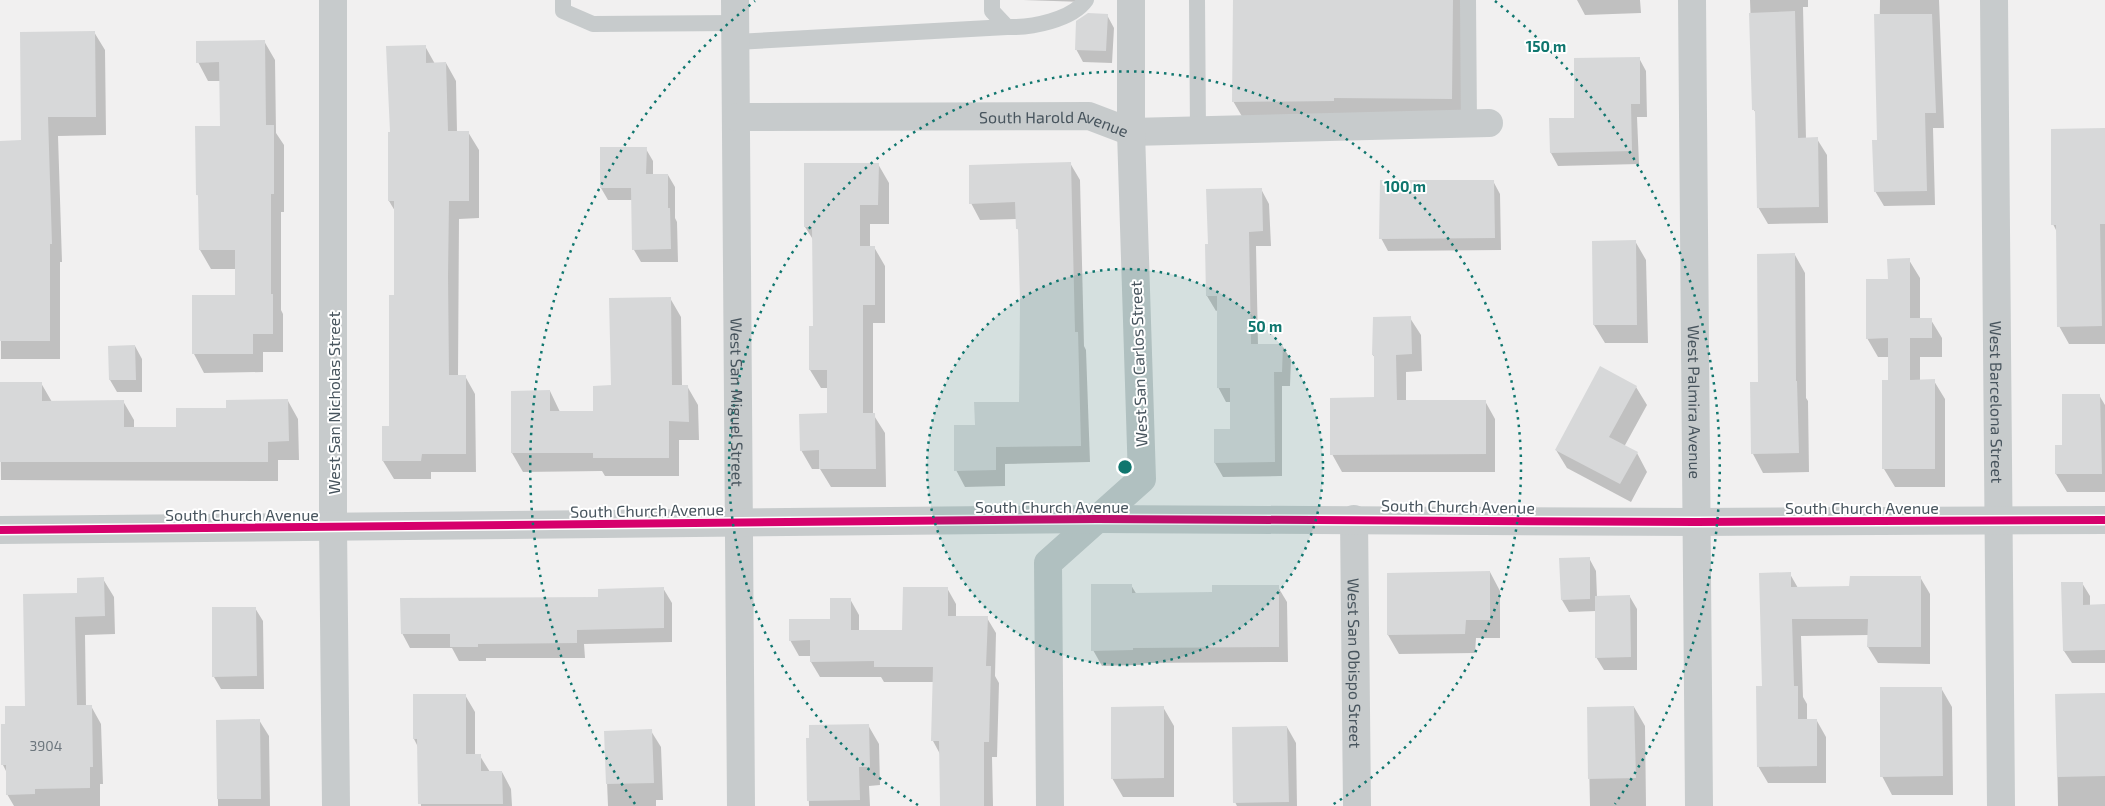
<svg xmlns="http://www.w3.org/2000/svg" width="2105" height="806" font-family="'Exo 2',sans-serif">
<style>
.shadow{fill:#0003}
.building{fill:#d7d8d9}
.lines{fill:none;stroke-linecap:round;stroke-linejoin:round}
.service{stroke:#c7cbcc;stroke-width:16}
.minor{stroke:#c7cbcc;stroke-width:28}
.tertiary{stroke:#c7cbcc;stroke-width:28}
.cycleway-casing{stroke:#fff;stroke-width:11}
.cycleway{stroke:#d6006c;stroke-width:8}
.ring{fill:none;stroke:#0f766e;stroke-width:2.5;stroke-dasharray:2.5 5}
.labels{text-anchor:middle;dominant-baseline:central;stroke-width:4;stroke-linejoin:round;paint-order:stroke}
.number-label{font-size:14px;fill:#6c767d}
.street-label{font-size:16px;fill:#47545d;stroke:#fff}
.centre{fill:#0f766e;stroke:#fff;stroke-width:2.5}
.ring-label{font-size:15px;text-anchor:middle;font-weight:bold;fill:#0f766e;stroke:#fff;stroke-width:4;stroke-linejoin:round;paint-order:stroke}
</style>
<rect width="100%" height="100%" fill="#f1f0f0"/>
<path class="shadow" d="M1023,0H1084V2Z
M1234,0H1466L1465,123L1247,125L1233,101Z
M1577,0H1640L1641,13L1585,15Z
M1750,0H1808V7H1803L1806,139H1817L1827,155L1828,223L1768,224L1758,207L1757,115L1754,110Z
M1880,0H1939L1944,128H1933L1935,205L1884,206L1875,191L1878,141Z
M1107,15L1114,28L1112,63L1083,62L1076,49Z
M94,32L105,50L106,135L58,136L62,262H60V359H1L0,142L22,141Z
M264,41L275,60L276,133L284,145V212H281V310L283,314V352H263V372L204,373L194,354L236,296V269H211L200,250V199L197,194L222,127L221,81H208L198,62Z
M425,46L435,64L446,63L456,81L457,132H468L479,150V218L459,219L458,376H465L475,394L476,472H431V479H394L383,461V428L391,427L395,297V211L389,201V134H391Z
M1639,58L1646,71L1647,117H1637L1639,164L1558,166L1551,153L1550,120L1576,119Z
M2105,129V344H2069L2059,326L2057,232L2053,224Z
M646,149L653,161V175H668L675,187V218L677,222L678,262H641L634,250L632,200H608L601,188Z
M1070,163L1080,180L1084,346L1086,350L1090,462L1005,464V486L965,487L956,470L976,426L1021,403V300L1020,233L1017,228V219L980,220L971,203Z
M878,164L889,183V224H870V247H874L885,266V323H873V414L885,433L886,487H831L820,469H812L801,450L828,415V388H821L810,370L814,328V241L805,227Z
M1493,181L1500,194L1501,250L1388,251L1381,238Z
M1261,189L1269,204L1271,246H1256L1258,345H1282L1291,360L1290,386H1282V476L1223,477L1215,463L1231,430V402H1226L1218,387V310L1216,311L1207,296L1206,245H1210Z
M1635,241L1646,260L1648,343H1605L1594,325Z
M1795,255L1805,273L1806,398L1808,401L1809,472L1763,473L1753,454L1759,383Z
M1909,260L1920,278V320H1931L1942,338V357H1920V381H1934L1945,399V487H1895L1884,469L1890,381L1889,357H1878L1867,338L1889,280Z
M670,298L681,317L682,386H687L698,405L699,440H679V476H605L602,471L523,472L512,453L550,391L560,412H594Z
M1410,318L1421,335L1422,371L1406,372V401H1485L1495,419V472H1342L1332,454L1376,398L1375,358L1373,355Z
M135,346L142,359V392H117L110,380Z
M0,383H41L52,402L123,401L134,420V428H178L227,409L288,401L298,419L299,460H278V481L1,480Z
M1636,387L1647,405L1624,447L1637,453L1647,472L1631,502L1567,468L1556,450Z
M2099,395L2105,405V492H2067L2056,474L2063,446Z
M1589,558L1596,571L1597,597H1630L1637,609V670H1604L1596,657V611L1569,612L1562,600Z
M1490,572L1500,591V638H1476L1475,653L1399,654L1388,635V574Z
M1790,574L1798,588L1851,587L1920,577L1930,594V664L1878,663L1868,647L1869,635L1801,636L1803,697L1807,704V721H1817L1826,737V783H1768L1758,766L1764,688Z
M103,579L114,597L115,634L85,635L86,706H91L101,724L103,784H100V806H14L7,794V773L3,765L2,725H7L26,707L78,595Z
M2082,583L2090,596V606H2105V663H2072L2064,651Z
M1131,585L1137,595L1213,593L1278,587L1287,602L1288,662L1141,663V665L1102,666L1093,650Z
M663,588L672,603V642L584,644L585,658H486V661H459L452,648H410L402,633Z
M947,588L956,604V617L987,618L996,633L995,676L999,683L997,757H992L993,806H941L940,754L933,741L934,682H884L881,677H820L811,662V656H799L790,640L831,620L850,599L859,615V631H903Z
M255,608L263,621L264,689H221L214,677Z
M1941,688L1952,707L1953,795H1892L1882,776Z
M2105,694V806H2058L2056,695Z
M414,695H465L475,712V756H480L490,772H502L511,789L512,806H421L418,747L414,739Z
M1163,707L1174,726V797H1123L1112,778Z
M1634,707L1645,726L1646,806H1590L1588,708Z
M259,720L269,736L270,806H218L217,721Z
M868,725L879,744L880,785L869,786L870,806H809L807,739Z
M1287,727L1296,743L1297,806H1237L1235,802Z
M651,731L661,747L663,800H656V806H608L605,732Z"/>
<path class="building" d="M1233,0H1453L1452,99L1334,98V101L1232,102Z
M1795,11L1798,138L1818,137L1819,207L1757,208L1755,110H1752L1749,13Z
M1088,13L1108,14L1106,51L1075,50L1076,21Z
M1874,14H1932L1936,113H1925L1927,191L1874,192L1872,140H1877Z
M95,31L96,117H48L52,244H50V341H0V141L21,140L20,32Z
M265,40L266,125H274V194H271V294H273V334H253V354H192V295H235V250H199L198,195H196L195,126H220L219,62L196,63V41Z
M426,45V63L446,62L448,131H469V201H449L448,276L449,375H466V454H422L421,461H382V426H389V295H394V201H388V132H390L386,46Z
M1640,57V104H1631L1632,151L1550,153L1549,118H1574V58Z
M2105,128V224H2100L2102,326L2057,327L2056,225H2051V129Z
M600,147H647L646,174H668V208H670L671,249L632,250L631,188H600Z
M1071,162L1075,332H1078L1081,446L996,447V470L954,471V425H975L974,402H1019L1020,300L1018,229H1016L1015,202L969,204V165Z
M804,163H879L878,205H860V246H875V305H863V413H875L876,469H819V450L800,451L799,414L827,413V370H809V326H813L812,227H804Z
M1380,180H1494L1495,238L1379,239Z
M1262,188L1263,231L1249,232L1251,344H1283L1282,372H1274L1275,462L1214,463V429H1230V388H1217V296H1206L1205,244H1208L1206,189Z
M1636,240L1637,325H1593L1592,241Z
M1795,253L1796,381H1797L1799,453L1751,454L1750,382H1758L1757,254Z
M1910,258V318H1932V338H1910V380L1935,379V469H1882V380H1888V338L1866,339V279H1888L1887,259Z
M671,297L672,385H688L689,422L669,421V458H593V453H511V391L550,390V411H593V386L611,385L609,298Z
M1411,316L1412,354L1396,355L1397,400H1486V454L1330,455V398L1374,397V355H1372L1373,317Z
M135,345L136,380H109L108,346Z
M1600,366L1637,386L1609,437L1638,452L1620,484L1555,450Z
M0,382H42V401L124,400V427H176V408H226V400L288,399L289,441L268,442V462H0Z
M2062,394H2100L2102,474H2055V445H2062Z
M1590,557V599L1561,600L1559,558Z
M1490,571V620H1466L1465,634L1387,635V573Z
M1791,572V587L1849,586L1850,576H1921V647H1867L1868,619H1792L1794,686H1798V719H1817V766L1757,767L1756,686H1762L1759,573Z
M104,577L105,616L75,617L77,705H92L93,767H90V788L35,789V794L6,795V765H1V724H5V706H25L23,594L77,593V578Z
M2061,582H2083V605L2105,604V650L2063,651Z
M1091,584H1132V593L1212,592V585H1279V647L1133,648V650L1091,651Z
M664,587V628L577,630V643L478,644V647H450V634H401L400,598L598,597V589Z
M903,587H948V616H988L986,666H991L989,742H984V806H940L939,741H931L933,667H874V661L810,662V640L789,641V619H830V598H851V630H902Z
M1630,595L1631,657L1595,658V596Z
M212,607H256L257,676L212,677Z
M1880,687H1942L1943,776L1880,777Z
M2105,693V776L2057,777L2055,694Z
M413,694H466V754H481V771H502L503,804H418L417,739H413Z
M1164,706V778L1111,779V707Z
M1634,706L1636,778L1588,779L1587,707Z
M260,719L261,799H217L216,720Z
M869,724L870,767H859L860,800L807,801L806,738H809V725Z
M1287,726L1289,802L1233,803L1232,727Z
M652,729L654,783L606,784L604,731Z"/>
<g class="lines">
<path class="service" d="M563,0V11L593,24L736,23
M992,0V11L1007,27C1031,28 1072,20 1086,0
M1197,0L1198,131
M1468,0L1469,124
M736,42L1007,27"/>
<g class="minor">
<path d="M333,0V527L336,806"/>
<path id="s1" d="M735,0L741,806"/>
<path id="s2" d="M1692,0L1699,806"/>
<path id="s3" d="M1994,0L2001,806"/>
<path id="s4" d="M737,117L1089,116L1131,132L1489,123"/>
<path id="s5" d="M1354,519L1357,806"/>
<path d="M1050,806L1048,563L1142,479L1131,132V0"/>
</g>
<path class="tertiary" d="M0,530L1097,519L1696,522L2105,520"/>
<defs>
<path id="cycleway" d="M0,530L1097,519L1696,522L2105,520"/>
</defs>
<use href="#cycleway" class="cycleway-casing"/>
<use href="#cycleway" class="cycleway"/>
</g>
<circle cx="1125" cy="467" r="198" fill="#0f766e" fill-opacity=".12"/>
<g class="ring">
<circle cx="1125" cy="467" r="198"/>
<path d="M918 805A396 396 0 1 1 1332 805"/>
<path d="M635 804A595 595 0 0 1 755 1M1495 1A595 595 0 0 1 1615 804"/>
</g>
<g class="labels">
<g class="number-label">
<text x="46" y="745">3904</text>
</g>
<g class="street-label">
<text stroke="none"><textPath href="#s4" startOffset="318">South Harold Avenue</textPath></text>
<text transform="translate(1138 364) rotate(-92)">West San Carlos Street</text>
<text transform="translate(333 403) rotate(-90)">West San Nicholas Street</text>
<text stroke="none"><textPath href="#s1" startOffset="402">West San Miguel Street</textPath></text>
<text stroke="none"><textPath href="#s2" startOffset="402">West Palmira Avenue</textPath></text>
<text stroke="none"><textPath href="#s3" startOffset="402">West Barcelona Street</textPath></text>
<text x="1052" y="506">South Church Avenue</text>
<text transform="translate(1458 506) rotate(1)">South Church Avenue</text>
<text x="1862" y="507">South Church Avenue</text>
<text transform="translate(647 510) rotate(-1)">South Church Avenue</text>
<text x="242" y="514">South Church Avenue</text>
<text stroke="none"><textPath href="#s5" startOffset="144">West San Obispo Street</textPath></text>
</g>
</g>
<circle cx="1125" cy="467" r="8" class="centre"/>
<g class="ring-label">
<text x="1546" y="52">150 m</text>
<text x="1405" y="192">100 m</text>
<text x="1265" y="332">50 m</text>
</g>
</svg>
